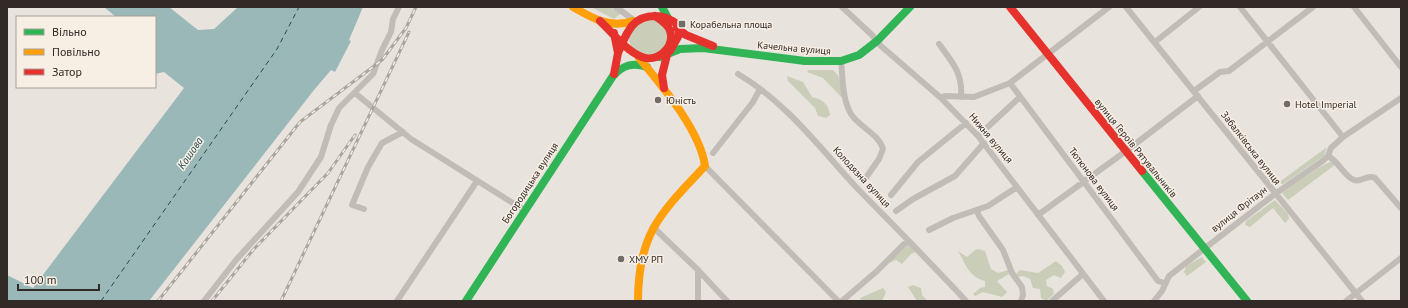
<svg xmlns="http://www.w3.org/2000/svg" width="1408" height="308" font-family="'PT Sans',sans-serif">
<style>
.green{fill:#caceb8}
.water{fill:#9bb8b9}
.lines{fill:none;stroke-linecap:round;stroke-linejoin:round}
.ferry{stroke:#204c4f;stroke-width:1;stroke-dasharray:5 4;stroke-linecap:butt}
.street{stroke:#c2bcb7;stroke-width:6}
.fast{stroke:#30b455;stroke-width:8}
.slow{stroke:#ff9f0a;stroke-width:8}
.jam{stroke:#e5322d;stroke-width:8}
.rail-casing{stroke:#aaa5a1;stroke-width:3}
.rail{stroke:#f7eee4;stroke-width:1.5;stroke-dasharray:4.5;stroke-linecap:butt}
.poi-dot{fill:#726b66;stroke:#f7eee4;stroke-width:1.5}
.labels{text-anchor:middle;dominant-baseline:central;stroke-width:3;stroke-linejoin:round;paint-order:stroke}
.poi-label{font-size:10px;fill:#322a26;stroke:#f7eee4;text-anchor:start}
.street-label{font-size:10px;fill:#322a26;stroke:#f7eee4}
.water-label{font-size:11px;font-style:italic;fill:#204c4f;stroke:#f7eee4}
</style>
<rect width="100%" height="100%" fill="#e9e3dd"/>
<path class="green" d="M591,7H610L621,13L614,19Z
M629 38a19 19 0 1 1 38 0a19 19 0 1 1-38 0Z
M808,70H833C842,77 842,90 845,101L823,78L807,72Z
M787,76L803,82L812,97C822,99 829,104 830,115L826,118L818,116L815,108L788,81Z
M1327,147L1324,156L1283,184L1278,183Z
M1330,162L1336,164L1288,200L1282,193L1318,168Z
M1275,200L1288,214L1289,219L1285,223L1273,208L1250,227L1245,225L1246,221Z
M902,243C909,244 914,245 915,253H912L902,264L896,260L889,263Z
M979,249L985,251L991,269L998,273L1008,270L1009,274L997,281L1007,292L1002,297L983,292L975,296L973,294L980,288L985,287V281C968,276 967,266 958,251L967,257L975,250Z
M1202,257L1206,262L1187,276L1184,272L1186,266Z
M1056,261L1062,266L1065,272L1061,278L1054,275L1046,280L1047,286L1053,289L1054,294L1046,301L1041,298L1040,289L1033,288L1030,279L1023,276L1017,277L1015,275L1020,270L1038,273Z
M913,285L921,288L922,295L928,301H917L908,287Z
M883,288L886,292L882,301H862L860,298Z"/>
<path class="water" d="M104,7H169L198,30L214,29L238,7H363L349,40L351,41L335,72L331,70L314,90L149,301H7V275L33,288L184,88L164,72L155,74V17H116Z"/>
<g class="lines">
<path class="ferry" d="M101,301L277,49L299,7"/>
<path class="street" d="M616,7L635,21
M842,7L872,35L881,46L941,98L978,136L1104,301
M1126,7L1362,301
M1240,7L1343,137
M1354,7L1401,67
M1155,42L1199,7
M939,44C952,62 963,73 961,97
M841,61C843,78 842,99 851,114C859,127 879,134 883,149L879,159L865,179
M738,74C786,102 819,147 856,187C893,225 930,262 966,301
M1010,83L1158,281L1164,283
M1194,91L1220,72L1229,71L1313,7
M355,93L411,139L524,210
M941,98L945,96L974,97L1010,83L1109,7
M978,136L1020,97
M713,153L753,102L760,89
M1328,156C1338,161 1345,177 1354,180C1361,183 1367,174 1375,178L1401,208
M705,166L838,301
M891,195L918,162L966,123
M364,209L352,205L368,167L382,143L403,132
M896,211L913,199L955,176L984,143
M977,211L979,216L1003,250L1012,273L1022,287L1023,295L1021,301
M1038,215L1126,151L1198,96
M653,227L698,270L727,301
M929,230L953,218L988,206L1017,187
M204,301L236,260L298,192L321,157L331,125L339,108L373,74L382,50L391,32L393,19L399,7
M397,301L477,181
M698,301V270
M842,301L877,271L908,240
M1052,301L1083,274
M1154,301L1162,291L1169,276L1275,194L1324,160L1328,156L1331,148L1343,137L1401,98
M1346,301L1401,258"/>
<path class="fast" d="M662,7L669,20
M660,57L680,49L703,48L805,61H841L859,55L877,41L910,7
M1142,171L1247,301
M466,301L613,76C623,65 633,62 647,67"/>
<path class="slow" d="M573,7C592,18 610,29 633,21
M638,301C638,233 661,213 705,166C700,130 662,86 639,58"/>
<path class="jam" d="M1010,7L1142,171
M600,21C613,33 626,51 642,57C658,63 675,47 670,31C668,24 661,20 655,16
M677,28L686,35L713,46
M614,33L618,53L614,74
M618,53C626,35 631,16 655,16C664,16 671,19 678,25L679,35L670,51
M664,88L662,75L668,51"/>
<defs>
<path id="rail" d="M158,301L300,122L382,60L406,28L416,7
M212,301L253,250L328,173L355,135
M281,301L409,32"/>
</defs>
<use href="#rail" class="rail-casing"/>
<use href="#rail" class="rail"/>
</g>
<g class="poi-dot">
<rect x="678" y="20" width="8" height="8" rx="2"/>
<circle cx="658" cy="100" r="4"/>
<circle cx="1287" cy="104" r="4"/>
<circle cx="621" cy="259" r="4"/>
</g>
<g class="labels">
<g class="poi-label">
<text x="690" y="24">Корабельна площа</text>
<text x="666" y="100">Юність</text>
<text x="1295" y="104">Hotel Imperial</text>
<text x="629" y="259">ХМУ РП</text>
</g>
<g class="street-label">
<text transform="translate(794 48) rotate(5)">Качельна вулиця</text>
<text transform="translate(991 138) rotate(50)">Нижня вулиця</text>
<text transform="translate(1136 148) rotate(51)">вулиця Героїв Рятувальників</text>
<text transform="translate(1251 148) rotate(52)">Забалківська вулиця</text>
<text transform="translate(862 177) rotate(47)">Колодязна вулиця</text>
<text transform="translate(1094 179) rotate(53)">Тютюнова вулиця</text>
<text transform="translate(530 183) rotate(-57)">Богородицька вулиця</text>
<text transform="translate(1239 209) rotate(-38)">вулиця Фрітаун</text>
</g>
<g class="water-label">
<text transform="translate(190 153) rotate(-56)">Кошова</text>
</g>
</g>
<rect width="1408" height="308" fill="none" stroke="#322a26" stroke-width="16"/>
<rect x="16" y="16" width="140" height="72" fill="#f7eee4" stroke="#a8a098"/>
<rect x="24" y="29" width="20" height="6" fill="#30b455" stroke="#a8a098"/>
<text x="52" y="36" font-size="12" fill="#322a26">Вільно</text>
<rect x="24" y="49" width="20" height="6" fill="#ff9f0a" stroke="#a8a098"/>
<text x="52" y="56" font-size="12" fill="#322a26">Повільно</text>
<rect x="24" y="69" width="20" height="6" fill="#e5322d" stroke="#a8a098"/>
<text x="52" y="76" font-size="12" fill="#322a26">Затор</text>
<path d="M18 284v6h81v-6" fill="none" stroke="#322a26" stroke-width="2"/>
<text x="24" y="284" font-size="12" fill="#322a26" stroke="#f7eee4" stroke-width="3" paint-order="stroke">100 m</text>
</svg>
